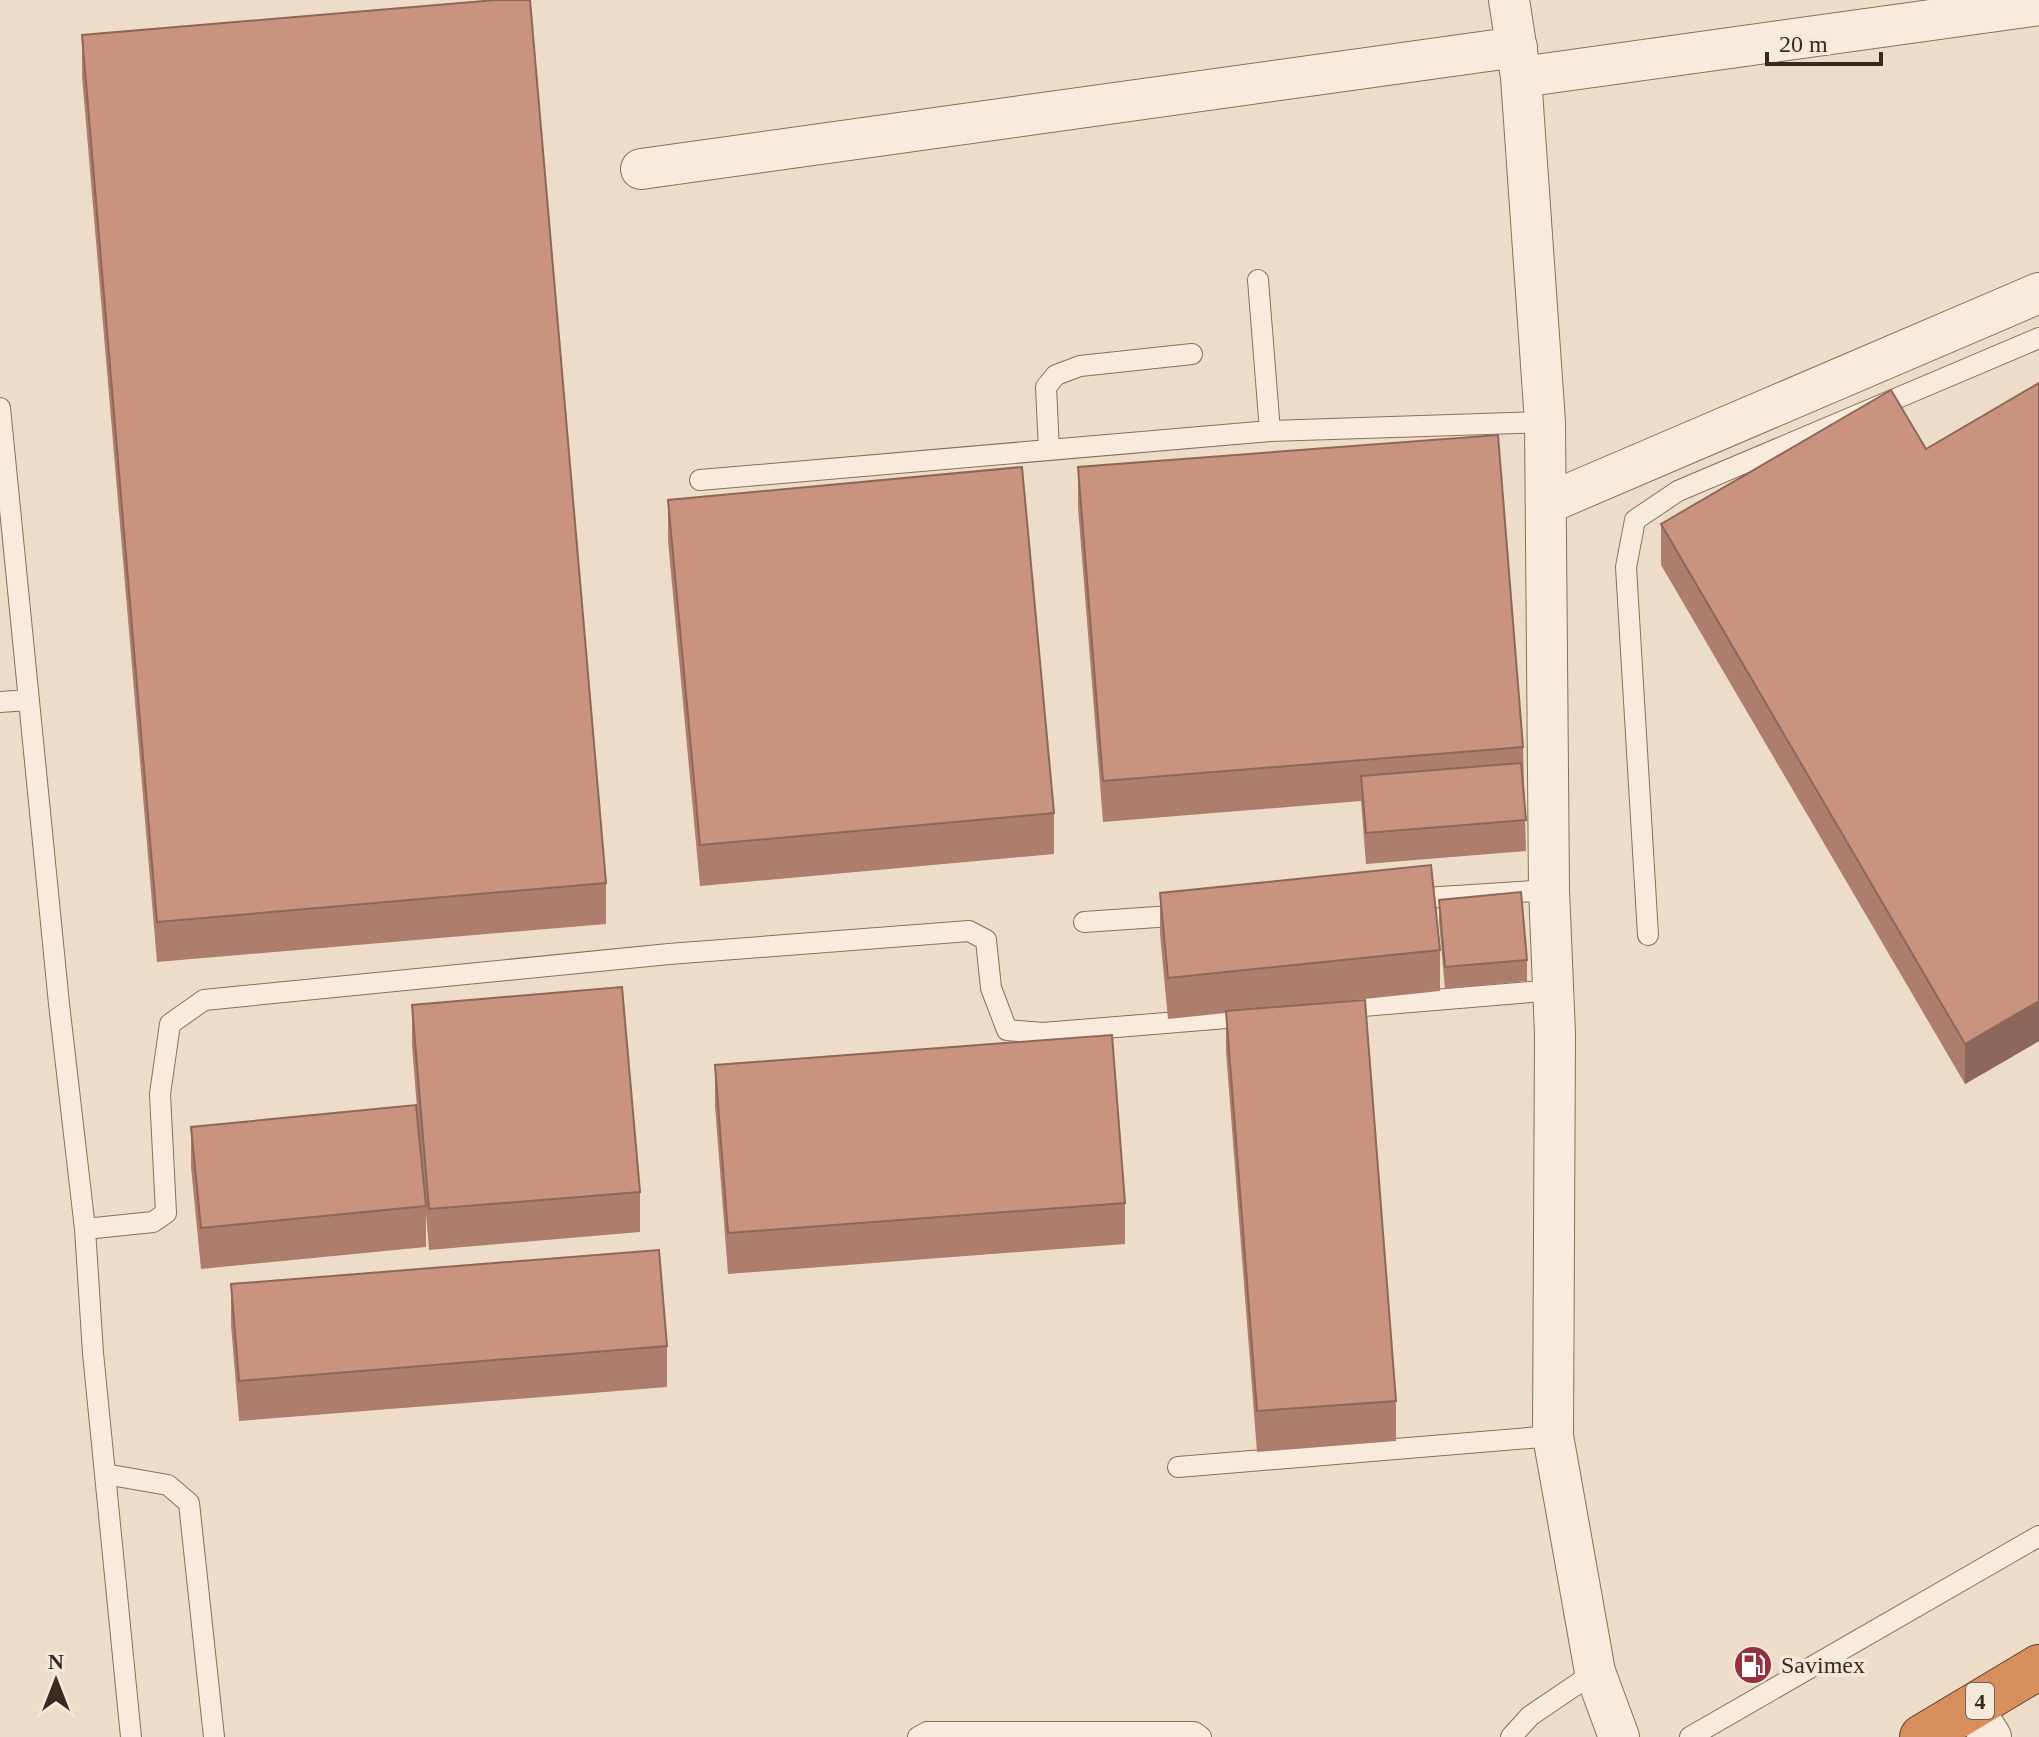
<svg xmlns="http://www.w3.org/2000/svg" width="2039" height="1737" font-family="'Times New Roman',serif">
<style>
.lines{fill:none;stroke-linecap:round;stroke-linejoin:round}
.lane-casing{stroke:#886e5e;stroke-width:22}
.street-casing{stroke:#886e5e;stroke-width:42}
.highway-casing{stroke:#563d32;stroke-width:46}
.lane{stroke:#f8ebdb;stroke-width:20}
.street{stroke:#f8ebdb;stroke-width:40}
.highway{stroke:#d78f5e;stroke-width:44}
.wall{fill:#ad7e6e}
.shaded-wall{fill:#8d675a}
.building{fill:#c99380;stroke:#8d675a;stroke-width:2}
.labels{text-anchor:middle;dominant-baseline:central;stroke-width:7;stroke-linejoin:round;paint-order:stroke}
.shield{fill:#f4e8d8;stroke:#716258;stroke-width:2}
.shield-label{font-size:22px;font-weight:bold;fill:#392921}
.poi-label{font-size:24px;fill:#392921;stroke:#f4e8d8;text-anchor:start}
</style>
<rect width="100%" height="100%" fill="#eddcc8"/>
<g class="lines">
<defs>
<path id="lane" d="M1258,280L1270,431
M0,408L59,1004L85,1229L93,1353L131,1737
M1049,450L1046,387L1056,375L1080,366L1192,354
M700,480L1270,431L1545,422
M0,702L28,700
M1409,899L1549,890
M1084,922L1186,915
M1648,935L1626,567L1635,520L1678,491L2039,338
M1339,1008L1554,990
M85,1229L153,1222L166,1213L160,1094L170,1024L204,1000L669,954L969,931L986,940L991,988L1007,1030L1043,1033L1251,1016
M1178,1467L1553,1436
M105,1474L168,1485L189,1503L214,1737
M918,1737L927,1732H1194L1201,1737
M1511,1737L1530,1716L1595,1672
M1690,1737L2039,1536"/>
<path id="street" d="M1509,0L1521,77L1545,422L1549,890L1555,1034L1553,1436L1595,1672L1619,1737
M1521,77L2039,5
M641,169L1517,47
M1546,504L2039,293
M1971,1706L1991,1737"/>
<path id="highway" d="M1922,1737L2039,1667"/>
</defs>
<use href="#lane" class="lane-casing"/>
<use href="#street" class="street-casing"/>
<use href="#highway" class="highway-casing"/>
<use href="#lane" class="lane"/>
<use href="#street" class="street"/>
<use href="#highway" class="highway"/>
</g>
<path class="wall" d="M82,35L606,883V924L157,962L82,76Z
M2039,383V1041L1965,1084L1661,565V524L1926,449Z
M1078,467L1523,747L1526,851L1366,864L1361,801L1103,822L1078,508Z
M668,500L1054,813V854L700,886L668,541Z
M1160,893L1440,950V991L1308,1005L1396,1401V1441L1257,1452L1226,1052V1013L1168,1019L1160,934Z
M1439,900L1527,960V981L1445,989L1439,921Z
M412,1005L640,1192V1232L429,1250L426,1214V1247L201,1269L191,1167V1127L418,1121L412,1045Z
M715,1065L1125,1203V1244L728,1274L715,1106Z
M231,1284L667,1346V1387L239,1421L231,1325Z"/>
<path class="shaded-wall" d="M2039,1001V1041L1965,1084V1044Z"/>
<path class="building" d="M496,0H530L606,883L157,922L82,35Z
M2039,383V1001L1965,1044L1661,524L1891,390L1926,449Z
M1498,435L1523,747L1103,781L1078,467Z
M1022,467L1054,813L700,845L668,500Z
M1521,763L1526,820L1366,833L1361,776Z
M1431,865L1440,950L1168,978L1160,893Z
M1521,892L1527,960L1445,967L1439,900Z
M622,987L640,1192L429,1209L412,1005Z
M1365,1000L1396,1401L1257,1411L1226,1011Z
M1112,1035L1125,1203L728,1233L715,1065Z
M416,1105L426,1206L201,1228L191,1127Z
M659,1250L667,1346L239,1381L231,1284Z"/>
<defs>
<symbol id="fuel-disc" viewBox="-11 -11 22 22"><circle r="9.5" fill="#953041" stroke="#f4e8d8"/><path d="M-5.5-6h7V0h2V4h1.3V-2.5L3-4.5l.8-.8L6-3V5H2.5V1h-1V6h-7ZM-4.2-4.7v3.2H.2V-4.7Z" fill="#fff"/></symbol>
</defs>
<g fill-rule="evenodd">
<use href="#fuel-disc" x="1731" y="1643" width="44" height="44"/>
</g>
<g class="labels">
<rect class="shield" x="1966" y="1683" width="28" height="36" rx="6"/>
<g class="shield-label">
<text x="1980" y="1701">4</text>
</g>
<g class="poi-label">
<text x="1781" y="1665">Savimex</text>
</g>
</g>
<g transform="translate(56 1681)" stroke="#f4e8d8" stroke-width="6" paint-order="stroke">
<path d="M0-6L14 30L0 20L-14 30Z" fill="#392921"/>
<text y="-12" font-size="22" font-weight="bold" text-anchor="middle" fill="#392921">N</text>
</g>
<path d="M1767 52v12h114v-12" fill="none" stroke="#392921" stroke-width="4"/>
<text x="1779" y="52" font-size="24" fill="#392921" stroke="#f4e8d8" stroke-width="6" paint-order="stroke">20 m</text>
</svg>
